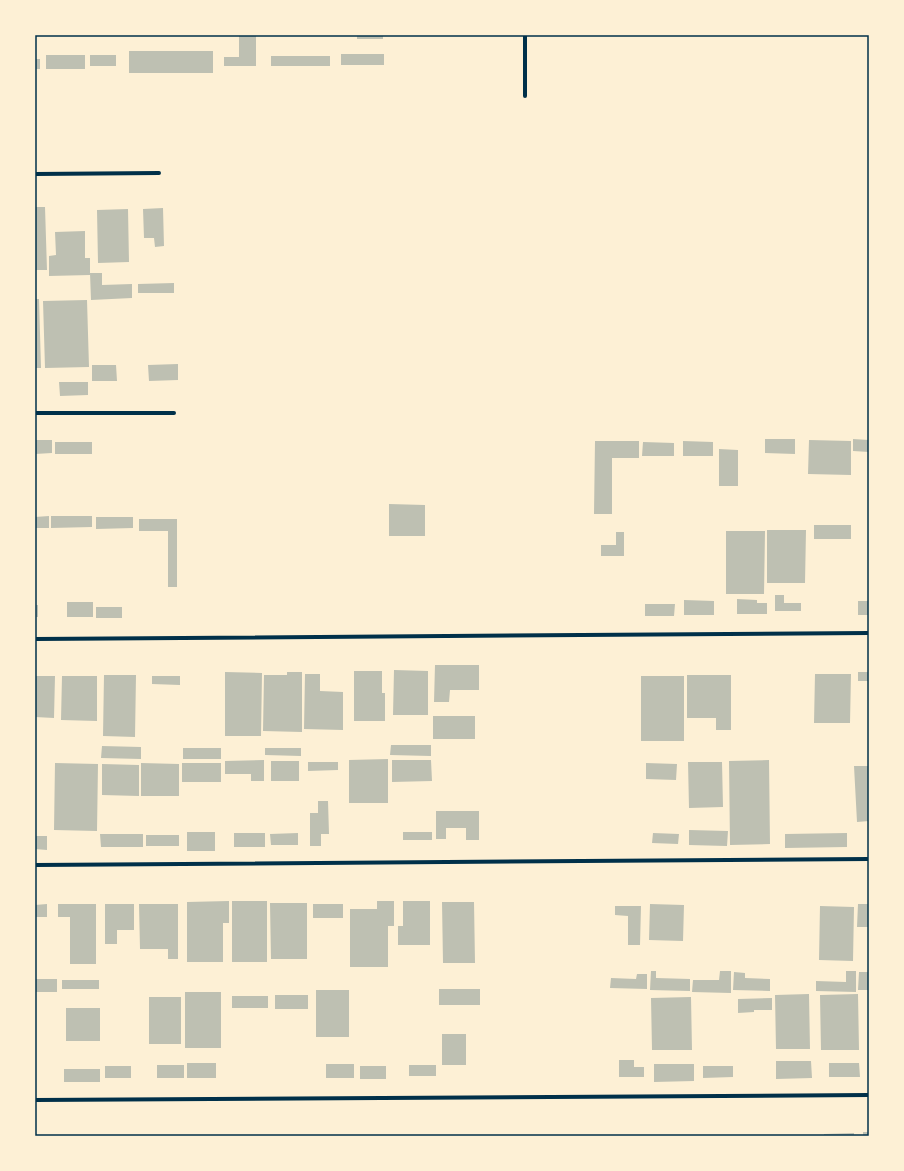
<svg xmlns="http://www.w3.org/2000/svg" width="904" height="1171" font-family="'Titillium Web',sans-serif">
<style>
.building{fill:#bec0b2}
.lines{fill:none;stroke-linecap:round;stroke-linejoin:round}
.minor{stroke:#003049;stroke-width:4}
.neatline{fill:none;stroke:#003049;stroke-width:1.5}
</style>
<rect width="100%" height="100%" fill="#fdf0d5"/>
<path class="building" d="M51,35H84V36H51Z
M239,35H256V66H224V57H239Z
M357,35H383V39H357Z
M129,51H213V73H129Z
M341,54H384V65H341Z
M46,55H85V69H46Z
M90,55H116V66H90Z
M271,56H330V66H271Z
M35,59H40V69H35Z
M35,207H45L47,270H35Z
M163,208L164,246L155,247L154,238H144L143,209Z
M128,209L129,262L98,263L97,210Z
M85,231V258H90V275L49,276V256L56,255L55,232Z
M90,273H102V285L132,284V298L91,300Z
M174,283V293H138V284Z
M35,299H39L41,368H35Z
M87,300L89,367L45,368L43,301Z
M178,364V380L149,381L148,365Z
M92,365H116L117,381H92Z
M59,382H88V395L60,396Z
M765,439H795V454L765,453Z
M853,439L869,440V452L853,451Z
M35,440H52V453L35,454Z
M809,440L851,441V475L808,474Z
M595,441H639V458H612V514H594Z
M683,441L713,442V456H683Z
M55,442H92V454H55Z
M643,442L674,443V456H642Z
M719,449L738,450V486H719Z
M389,504L425,505V536H389Z
M49,516V528H35V517Z
M51,516H92V527L51,528Z
M96,517H133V528L96,529Z
M139,519H177V587H168V531H139Z
M814,525H851V539H814Z
M767,530H806L805,583H767Z
M726,531H765L764,594H726Z
M616,532H624V556H601V545H616Z
M775,595H784V603H801V611H775Z
M737,599L757,600V603H767V614H737Z
M684,600L714,601V615H684Z
M858,601H869V615H858Z
M67,602H93V617H67Z
M645,604H675L674,616H645Z
M35,605H38V617H35Z
M96,607H122V618H96Z
M435,665H479V690H450L449,702H434Z
M394,670L428,671V715H393Z
M354,671H382V693H385V721H354Z
M225,672L262,673L261,736H225Z
M287,672H302V732L263,731L264,675H287Z
M858,672H869V681H858Z
M305,674H320V691L343,692V730L304,729Z
M815,674H851L850,723H814Z
M104,675H136L135,737L103,736Z
M687,675H731V730H716V718H687Z
M35,676H55L54,718L35,717Z
M62,676H97V721L61,720Z
M152,676H180V685L152,684Z
M641,676H684V741H641Z
M433,716H475V739H433Z
M391,745H431V756L390,755Z
M102,746L141,747V759L101,758Z
M183,748H221V759H183Z
M265,748H301V756L265,755Z
M388,759V803H349V760Z
M264,760V781H251V774H225V761Z
M392,760H431L432,781L392,782Z
M769,760L770,844L730,845L729,761Z
M271,761H299V781H271Z
M308,762H338V770L308,771Z
M688,762H722L723,807L689,808Z
M55,763L98,764L97,831L54,830Z
M141,763L179,764V796H141Z
M182,763H221V782H182Z
M646,763L677,764L676,780L646,779Z
M102,764L139,765V796L102,795Z
M854,766H869V821L857,822Z
M318,801H328L329,834H321V846H310V813H318Z
M436,811H479V840H466V828H446V839H436Z
M689,830L728,831L727,846L689,845Z
M187,832H215V851H187Z
M403,832H432V840H403Z
M234,833H265V847H234Z
M298,833V845H271L270,834Z
M653,833L679,834L678,844L652,843Z
M847,833V847L785,848V834Z
M100,834H143V847H101Z
M146,835H179V846H146Z
M35,836H47V850L35,849Z
M229,901V923H223V962H187V902Z
M232,901H267V962H232Z
M377,901H394V926H388V967H350V909H377Z
M403,901H430V945H398V926H403Z
M442,902H474L475,963H443Z
M270,903H307V959H271Z
M47,904V917H35V905Z
M58,904H96V964H70V917H58Z
M105,904H134V930H117V944H105Z
M139,904H178V959H168V949H140Z
M313,904H343V918H313Z
M650,904L684,905L683,941L649,940Z
M858,904H869V927H857Z
M615,906H641L640,945H628V916L615,915Z
M820,906L854,907L853,961L819,960Z
M651,971H656V978L690,979V991L650,990Z
M720,971H731V993L692,992L693,980H719Z
M846,971H856V992L816,991V981L846,982Z
M734,972L745,973V978L770,979V991L733,990Z
M859,972H869V990H858Z
M637,974H647V989L610,988L611,978L636,979Z
M35,979H57V992H35Z
M62,980H99V989H62Z
M439,989H480V1005H439Z
M316,990H349V1037H316Z
M185,992H221V1048H185Z
M809,994L810,1049H776L775,995Z
M858,994L859,1050H821L820,995Z
M275,995H308V1009H275Z
M232,996H268V1008H232Z
M149,997H181V1044H149Z
M691,997L692,1050H652L651,998Z
M772,998V1010H754V1012L738,1013V999Z
M66,1008H100V1041H66Z
M442,1034H466V1065H442Z
M619,1060H634V1067H644V1077H619Z
M776,1061H811L812,1078L776,1079Z
M187,1063H216V1078H187Z
M829,1063H859L860,1077H829Z
M326,1064H354V1078H326Z
M654,1064H694V1081L654,1082Z
M157,1065H184V1078H157Z
M409,1065H436V1076H409Z
M105,1066H131V1078H105Z
M360,1066H386V1079H360Z
M703,1066H733V1077L703,1078Z
M64,1069H100V1082H64Z
M863,1132H869V1136H863Z
M854,1133V1136H824V1134Z"/>
<g class="lines">
<path class="minor" d="M525,35V96
M35,174L159,173
M35,413H174
M35,639L869,633
M35,865L869,859
M35,1100L869,1095"/>
</g>
<rect width="904" height="1171" fill="none" stroke="#fdf0d5" stroke-width="72"/>
<rect x="36" y="36" width="832" height="1099" class="neatline"/>
</svg>
